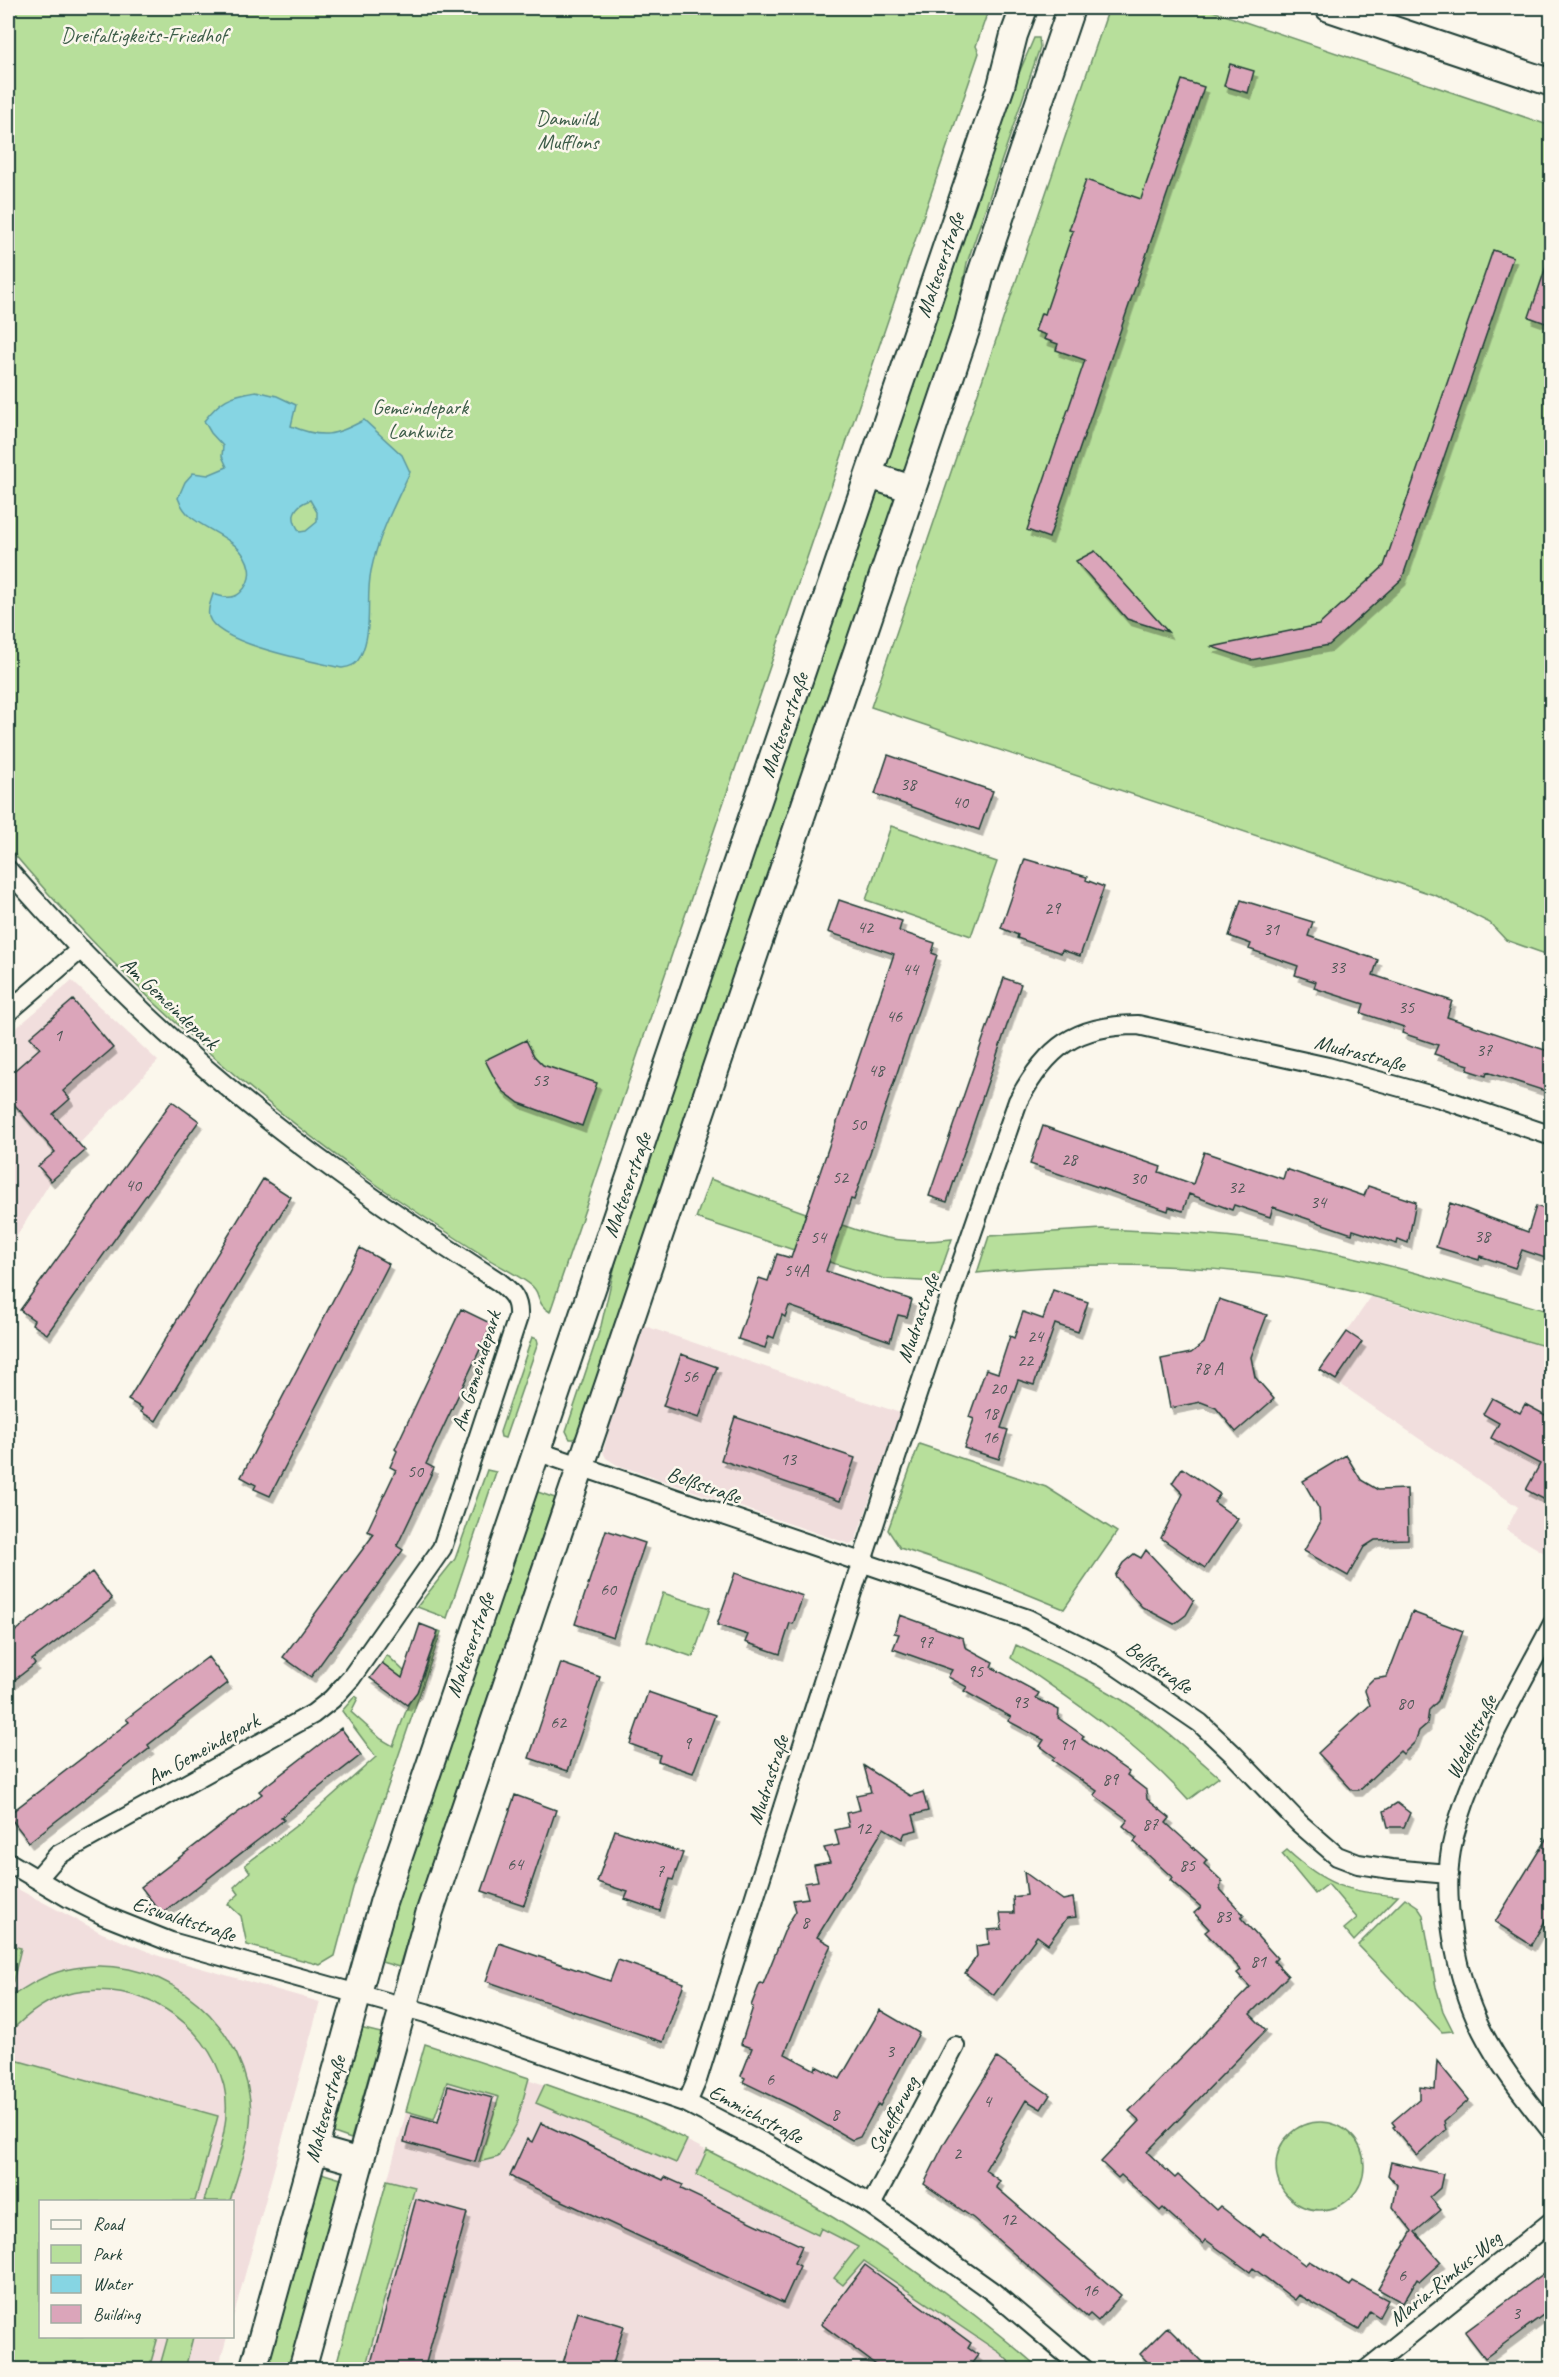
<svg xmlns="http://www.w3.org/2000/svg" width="1559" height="2377" font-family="Caveat,sans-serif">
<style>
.built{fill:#f1dedd}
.green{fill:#b7df9b;stroke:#6b8e68;stroke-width:1.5}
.water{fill:#86d5e3;stroke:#5d989d;stroke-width:1.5;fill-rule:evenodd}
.building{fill:#dba5ba;stroke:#1f3d34;stroke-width:1.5;filter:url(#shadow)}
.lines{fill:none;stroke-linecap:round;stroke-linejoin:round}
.street-casing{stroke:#1f3d34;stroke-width:22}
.secondary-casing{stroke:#1f3d34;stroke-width:30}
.street{stroke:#fbf7ec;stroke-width:18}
.secondary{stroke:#fbf7ec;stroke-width:26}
.labels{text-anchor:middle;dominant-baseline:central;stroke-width:5;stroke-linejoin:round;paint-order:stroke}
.number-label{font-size:18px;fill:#4e5756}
.park-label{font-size:21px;fill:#3d5d49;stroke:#fbf7ec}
.street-label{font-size:21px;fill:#1f3d34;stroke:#fbf7ec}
</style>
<defs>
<filter id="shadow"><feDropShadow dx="3.5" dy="6" stdDeviation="0" flood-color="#0004"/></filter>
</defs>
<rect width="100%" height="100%" fill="#fbf7ec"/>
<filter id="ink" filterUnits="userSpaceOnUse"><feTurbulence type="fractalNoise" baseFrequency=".0167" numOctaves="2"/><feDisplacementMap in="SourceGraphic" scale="12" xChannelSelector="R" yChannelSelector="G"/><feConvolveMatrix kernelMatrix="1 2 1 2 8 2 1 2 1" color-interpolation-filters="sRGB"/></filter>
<g filter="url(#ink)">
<path class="built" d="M72,981L158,1061L79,1144L85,1151L51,1181L8,1250V1035Z
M1371,1297L1551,1348V1557L1506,1530L1518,1507L1320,1370Z
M639,1324L900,1413L855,1542L849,1544L617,1465L606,1458L603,1452L608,1434L602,1432Z
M8,1884L102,1933L159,1956L320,2002L233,2318L232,2202H40V2336L227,2337L218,2369H8Z
M425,2044L644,2119L793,2194L883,2250L969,2312L1040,2369L335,2370Z"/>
<path class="green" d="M8,8H989L976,46L979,53L550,1312C536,1304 541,1295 533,1287C527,1280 497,1265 487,1258C448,1233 408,1207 370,1180C236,1085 114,973 8,847Z
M1109,8H1204L1551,126V956L1506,940L1490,923L1437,896L871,707Z
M1034,38H1039L1040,47L967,263L955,325L905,473L902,475L888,472L884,466L1016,80Z
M878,490L896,496V499L577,1435L574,1439H570L566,1431L601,1326L619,1248L875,492Z
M891,826L997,862L971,936L866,900Z
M710,1179L806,1213L794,1250L696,1218Z
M842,1225C884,1240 908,1244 952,1239L937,1282L885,1279L829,1262Z
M1102,1229C1167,1232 1231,1234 1294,1245C1382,1260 1466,1288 1551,1312V1348C1467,1324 1382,1295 1296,1279C1278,1275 1259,1274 1241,1272C1153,1262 1066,1263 977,1273L989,1236Z
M532,1337L537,1339L538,1343L505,1438L501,1437L500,1432Z
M919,1444L1046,1487L1117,1532L1064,1609L978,1574L900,1548L888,1530Z
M487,1470L496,1472L447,1618L417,1607L455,1559Z
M535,1491L555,1498L424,1886L399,1967L378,1961L403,1879Z
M663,1593L710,1608L693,1657L647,1641Z
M439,1631L441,1632L353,1888L335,1956L320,1965L247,1945L241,1916L228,1904L239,1894L234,1887L250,1872L245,1865L315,1811L376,1757L342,1711L355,1696L358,1698L351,1712L381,1739L393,1746L409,1703L418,1690L382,1663L387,1655L405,1672L422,1680Z
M1016,1645C1052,1662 1088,1679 1122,1700C1157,1722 1188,1750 1219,1777L1188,1800C1137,1743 1073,1701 1011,1658Z
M1287,1850C1325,1885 1347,1892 1398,1896L1354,1941L1344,1929L1357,1918L1328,1884L1315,1894L1282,1854Z
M1405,1898L1417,1906L1423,1915L1436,1987L1443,2011L1453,2031L1442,2032L1358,1945Z
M8,1945L21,1948L9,1998C27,1986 44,1975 65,1970C152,1949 239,2012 250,2100C254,2134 239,2169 230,2201H204C214,2165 233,2124 224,2086C207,2020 137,1979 72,1993C46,1999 25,2016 8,2034Z
M360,2028L381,2033L351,2139L331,2132Z
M425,2044L529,2078L516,2125L498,2157L479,2162L499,2097L447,2082L434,2119L406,2111Z
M8,2058L218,2116L195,2201L40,2202V2336L158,2337L149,2369H8Z
M545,2084L644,2119L687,2140L676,2163L536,2103Z
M1276 2166a44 44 0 1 1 88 0a44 44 0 1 1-88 0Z
M707,2150C735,2165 765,2178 793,2194C880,2243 964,2303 1040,2369H1017L1000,2353L864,2261L843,2285L834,2278L858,2247L821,2228L818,2235L696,2175Z
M321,2173L341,2179L288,2369L265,2370Z
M387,2180L415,2187L365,2369H335Z
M168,2337H193L185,2369H159Z"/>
<path class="water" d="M256,391L277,396L296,405L291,426C322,439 335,436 364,420L402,455L410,472C395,504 378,536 371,571C365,599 374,630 360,657C356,665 350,667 342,668C315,662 217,644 209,617C207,609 211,601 213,594C222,597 232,600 240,593C247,586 251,578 249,568C244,541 210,533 191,517C184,511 181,506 178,498L185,482L193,473L208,475L227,467L222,456L223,446L211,433L204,421C220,400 230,395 256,391ZM310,500L317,512V522L306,531L300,532C289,517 293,506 310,500Z"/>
<path class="building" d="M1230,64L1254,71L1248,93L1224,86Z
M1182,80L1204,87L1049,538L1027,530L1085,360L1056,350L1058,344L1044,339L1046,335L1035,331L1041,313L1045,314L1073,231L1069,230L1086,180L1141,199Z
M1493,250L1513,257L1402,579L1329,645L1251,660L1212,647L1319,625L1384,566Z
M1548,261L1551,262V325L1529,317Z
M1095,551L1168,632L1127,619L1076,561Z
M888,755L993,791L979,830L875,794Z
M1025,859L1087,877L1086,880L1104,887L1080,956L1062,950L1061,953L1017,938L1018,935L1001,928Z
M839,900L902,921L899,931L935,943L932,953L937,955L854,1200L851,1199L826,1271L912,1300L907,1317L898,1315L890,1341L789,1306L785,1317L782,1315L774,1338L769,1336L765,1348L738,1339L759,1278L768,1281L777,1254L791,1258L894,954L828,932Z
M1241,900L1313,922L1308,936L1378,960L1373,975L1452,1001L1447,1017L1551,1052V1093L1487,1072L1486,1076L1467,1070L1469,1065L1434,1054L1438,1045L1402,1033L1404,1027L1361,1013L1364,1004L1314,988L1316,982L1295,975L1298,966L1249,949L1251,944L1229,936Z
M1004,978L1021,984L947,1202L929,1196Z
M73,1000L113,1048L63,1091L70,1099L53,1114L85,1151L51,1181L38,1166L55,1152L8,1097V1076L40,1048L30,1037Z
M526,1040L534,1056L543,1065L597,1083L582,1126L519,1103L503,1091L497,1083L485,1060Z
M172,1101L199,1121L47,1334L32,1324L34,1320L20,1310Z
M1043,1126L1161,1167L1159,1172L1193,1184L1204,1152L1283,1179L1286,1169L1364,1196L1368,1186L1416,1202L1408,1243L1398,1239L1397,1244L1353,1230L1352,1234L1273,1207L1270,1217L1234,1205L1232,1210L1189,1194L1183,1211L1169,1207L1168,1211L1030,1164Z
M263,1179L291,1197L156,1421L141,1412L142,1408L128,1400Z
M1450,1203L1528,1232L1536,1206L1551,1211V1260L1522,1250L1515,1268L1480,1256L1479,1260L1436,1247Z
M360,1248L389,1264L270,1496L254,1489L256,1485L241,1477Z
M1053,1290L1088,1302L1078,1332L1055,1324L1034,1385L1018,1380L1001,1428L1008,1430L999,1459L964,1448L974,1419L969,1417L986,1369L998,1373L1010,1336L1014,1338L1023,1312L1043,1319Z
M1219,1299L1267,1315L1251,1357L1255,1377L1274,1399L1236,1432L1216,1408L1201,1402L1170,1408L1161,1359L1191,1353L1204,1343Z
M461,1309L492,1324L426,1464L434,1468L397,1546L403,1550L311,1677L283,1657L374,1534L367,1531L396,1470L390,1467L397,1451L395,1449Z
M1347,1332L1362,1342L1336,1380L1320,1370Z
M681,1354L717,1367L699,1418L663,1406Z
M1492,1398L1520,1413L1525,1404L1551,1418V1503L1526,1490L1540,1464L1491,1438L1499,1423L1483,1414Z
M735,1417L855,1458L840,1501L721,1460Z
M1346,1455L1361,1480L1378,1490L1407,1489L1408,1539L1375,1540L1364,1547L1348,1576L1304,1551L1320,1523L1319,1509L1303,1481Z
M1182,1468L1220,1494L1214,1502L1238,1519L1205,1568L1161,1538L1183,1494L1172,1483Z
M606,1530L645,1543L613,1637L575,1624Z
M1146,1550L1194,1601L1186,1615L1174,1624L1142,1607L1115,1576L1123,1563L1134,1554L1141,1558Z
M92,1572L112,1599L32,1660L35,1664L8,1685V1637Z
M735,1573L803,1596L793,1624L790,1623L780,1654L745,1642L748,1635L717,1625Z
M1412,1612L1463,1631L1438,1701L1429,1710L1427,1724L1419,1731L1415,1742L1403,1754L1400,1751L1359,1790H1352L1318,1753L1370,1705L1365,1691L1366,1686L1373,1679L1387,1677Z
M900,1615L963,1638L965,1647L993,1662L991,1667L1039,1693L1036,1698L1059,1710L1058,1718L1084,1736L1082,1739L1129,1772L1127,1775L1146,1790L1147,1799L1170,1818L1166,1823L1207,1860L1204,1864L1222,1881L1220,1889L1244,1915L1241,1918L1277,1958L1274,1961L1288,1976L1250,2014L1266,2030L1147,2152L1175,2178L1178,2175L1216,2210L1220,2206L1260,2237L1263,2233L1305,2265L1309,2261L1350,2286L1353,2281L1388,2300L1379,2317L1370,2311L1359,2329L1299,2295L1295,2300L1253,2268L1250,2272L1206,2240L1203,2244L1163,2208L1160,2211L1121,2175L1118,2178L1101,2162L1140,2121L1129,2111L1250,1987L1237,1973L1241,1970L1205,1932L1209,1929L1194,1913L1201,1907L1170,1880L1172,1877L1134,1842L1137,1838L1123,1826L1128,1820L1094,1795L1097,1791L1052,1760L1055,1757L1040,1746L1044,1740L1008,1721L1011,1717L964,1691L967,1687L948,1677L952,1670L893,1649L899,1634L894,1633Z
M420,1624L438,1631L417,1692L407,1705L370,1678L382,1663L402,1678Z
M208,1657L228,1683L148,1745L150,1748L29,1842L8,1815L129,1722L126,1719Z
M561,1663L600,1677L568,1771L529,1758Z
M648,1692L715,1715L693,1773L658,1761L660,1755L630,1744Z
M341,1728L361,1755L281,1817L284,1820L162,1914L141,1887L262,1794L259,1791Z
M864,1766L911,1796L923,1792L928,1811L913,1815L917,1830L905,1833L902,1839L884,1828L817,1937L831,1945L816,1976L785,2054L815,2070L816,2066L840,2079L880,2010L919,2033L880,2106L878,2104L860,2137L852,2140L795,2107L743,2082L745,2078L741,2076L752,2048L741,2044L753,2007L751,2006L760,1983L763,1984L786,1927L796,1911L793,1900L808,1898L804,1883L818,1881L814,1865L830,1862L824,1848L839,1845L835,1830L849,1827L846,1813L860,1810L856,1795L871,1792Z
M515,1795L556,1810L524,1905L482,1891Z
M1397,1803L1410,1813L1404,1827H1388L1384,1811Z
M615,1830L683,1853L673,1880L670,1879L660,1911L625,1899L628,1892L597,1882Z
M1551,1831V1911L1531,1945L1495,1922Z
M1024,1872L1063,1900L1073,1898L1076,1917L1067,1918L1048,1944L1037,1936L994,1995L965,1973L977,1956L976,1946L989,1944L988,1930L1002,1929L1000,1913H1014L1013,1897L1027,1895Z
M499,1943L610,1981L618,1960L684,1983L663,2042L486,1981Z
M997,2058L1050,2095L1041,2109L1026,2100L985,2170L1000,2181L996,2187L1121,2295L1098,2321L1090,2314L1087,2317L973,2218L924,2184L945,2142Z
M1437,2061L1469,2100L1444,2122L1446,2130L1417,2156L1393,2127L1395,2126L1392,2122L1420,2098V2087L1435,2089Z
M448,2086L493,2098L475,2162L404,2142L411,2115L438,2122Z
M541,2123L663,2180L665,2177L683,2185L681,2189L802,2246L794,2263L800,2266L783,2303L515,2179L510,2176L527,2139L532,2142Z
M1391,2162L1443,2174L1440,2188L1430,2197L1441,2210L1415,2232L1441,2262L1420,2281L1417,2279L1403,2303L1378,2289L1412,2231L1393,2207L1397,2185L1388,2175Z
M416,2199L467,2213L456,2254L424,2370H369Z
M865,2265L971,2343L968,2348L978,2355L967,2370H883L821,2324Z
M1551,2268V2309L1485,2358L1465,2332Z
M578,2312L624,2326L611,2370H561Z
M1167,2327L1210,2370H1155L1140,2354Z"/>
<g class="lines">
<defs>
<path id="street" d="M8,870C66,936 129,1001 196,1060C290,1143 394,1214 499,1282C513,1293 519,1300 518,1317L442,1548L351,1678L332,1699L313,1714L58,1855L37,1879
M8,1012L81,949
M536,1451L1028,1619L1105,1658L1200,1723L1233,1754L1299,1823L1337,1856L1358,1864L1391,1869L1449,1874
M1552,1625C1517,1693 1474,1761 1454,1836C1439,1893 1456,1979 1482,2031C1500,2067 1527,2100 1552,2132
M8,1862L69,1898L103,1915L171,1942L426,2013L687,2103L766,2144L871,2205L993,2292L1085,2370
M687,2103L697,2080C800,1752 903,1425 1018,1101C1047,1047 1075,1025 1138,1025L1328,1067L1440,1098L1552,1136
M871,2205L955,2046
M1366,2370L1552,2221"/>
<path id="secondary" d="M1329,8L1552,83
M869,475L912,489
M314,2149L360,2162
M253,2370L383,1903L1001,86L1014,35L1024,8
M302,2370L430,1911L917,475L968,324L981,274L1071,8"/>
</defs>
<use href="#street" class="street-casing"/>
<use href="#secondary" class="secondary-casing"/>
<use href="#street" class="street"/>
<use href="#secondary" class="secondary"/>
</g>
</g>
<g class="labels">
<g class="number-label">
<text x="908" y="784">38</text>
<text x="960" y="802">40</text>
<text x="1052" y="908">29</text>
<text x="865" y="927">42</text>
<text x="1271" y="929">31</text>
<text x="1337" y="967">33</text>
<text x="910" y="969">44</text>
<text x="1406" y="1007">35</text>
<text x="894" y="1016">46</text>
<text x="58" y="1035">1</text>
<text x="1484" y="1050">37</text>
<text x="876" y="1070">48</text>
<text x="540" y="1080">53</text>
<text x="858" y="1124">50</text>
<text x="1069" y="1159">28</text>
<text x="840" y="1177">52</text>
<text x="1138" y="1178">30</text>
<text x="133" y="1185">40</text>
<text x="1236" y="1187">32</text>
<text x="1318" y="1202">34</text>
<text x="1482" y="1236">38</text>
<text x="818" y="1237">54</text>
<text x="796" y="1270">54A</text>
<text x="1035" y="1336">24</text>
<text x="1025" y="1360">22</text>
<text x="1208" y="1368">78 A</text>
<text x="690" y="1376">56</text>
<text x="998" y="1388">20</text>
<text x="990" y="1413">18</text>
<text x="990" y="1437">16</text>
<text x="788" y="1459">13</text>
<text x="415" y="1471">50</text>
<text x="608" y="1589">60</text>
<text x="925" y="1642">97</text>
<text x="975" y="1671">95</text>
<text x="1020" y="1702">93</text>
<text x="1405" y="1703">80</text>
<text x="558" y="1722">62</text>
<text x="687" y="1743">9</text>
<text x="1067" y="1744">91</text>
<text x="1110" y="1779">89</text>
<text x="1150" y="1824">87</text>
<text x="863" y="1828">12</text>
<text x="515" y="1864">64</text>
<text x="1187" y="1865">85</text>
<text x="660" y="1871">7</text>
<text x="1223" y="1916">83</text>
<text x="805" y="1922">8</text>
<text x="1258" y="1961">81</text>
<text x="890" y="2051">3</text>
<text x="770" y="2079">6</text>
<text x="987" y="2101">4</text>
<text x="835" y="2114">8</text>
<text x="957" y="2153">2</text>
<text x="1008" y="2219">12</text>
<text x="1402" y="2275">6</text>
<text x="1090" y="2290">16</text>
<text x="1516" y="2313">3</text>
</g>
<g class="park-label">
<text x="144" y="35">Dreifaltigkeits-Friedhof</text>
<text x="568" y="118">Damwild,<tspan x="568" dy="24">Mufflons</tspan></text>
<text x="420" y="407">Gemeindepark<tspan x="420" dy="24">Lankwitz</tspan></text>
</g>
<g class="street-label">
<text transform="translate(940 265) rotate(-71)">Malteserstraße</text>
<text transform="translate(784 725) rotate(-71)">Malteserstraße</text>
<text transform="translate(170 1003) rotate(43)">Am Gemeindepark</text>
<text transform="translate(1360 1053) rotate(15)">Mudrastraße</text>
<text transform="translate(627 1185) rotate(-71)">Malteserstraße</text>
<text transform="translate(918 1318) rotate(-71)">Mudrastraße</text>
<text transform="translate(476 1371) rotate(-73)">Am Gemeindepark</text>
<text transform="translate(704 1485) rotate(19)">Belßstraße</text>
<text transform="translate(470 1645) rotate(-71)">Malteserstraße</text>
<text transform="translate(1159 1667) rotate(35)">Belßstraße</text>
<text transform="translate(1471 1737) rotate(-64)">Wedellstraße</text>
<text transform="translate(203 1749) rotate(-29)">Am Gemeindepark</text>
<text transform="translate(768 1780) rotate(-72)">Mudrastraße</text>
<text transform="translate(184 1919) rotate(18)">Eiswaldtstraße</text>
<text transform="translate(325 2109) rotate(-75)">Malteserstraße</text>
<text transform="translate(756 2114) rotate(28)">Emmichstraße</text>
<text transform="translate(893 2115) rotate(-62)">Schefferweg</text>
<text transform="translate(1445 2278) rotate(-39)">Maria-Rimkus-Weg</text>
</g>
</g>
<rect width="1559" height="2377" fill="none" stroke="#fbf7ec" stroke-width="30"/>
<rect x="15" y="15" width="1529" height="2347" fill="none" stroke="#1f3d34" stroke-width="2" filter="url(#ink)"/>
<rect x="39" y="2200" width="195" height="138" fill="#fbf7ec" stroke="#a3ada2" stroke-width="1.5"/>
<rect x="51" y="2220" width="30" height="9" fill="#fbf7ec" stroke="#a3ada2" stroke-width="1.5"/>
<text x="93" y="2230" font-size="18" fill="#1f3d34">Road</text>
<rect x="51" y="2245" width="30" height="18" fill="#b7df9b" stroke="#a3ada2" stroke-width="1.5"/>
<text x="93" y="2260" font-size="18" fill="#1f3d34">Park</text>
<rect x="51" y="2275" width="30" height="18" fill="#86d5e3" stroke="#a3ada2" stroke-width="1.5"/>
<text x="93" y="2290" font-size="18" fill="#1f3d34">Water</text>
<rect x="51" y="2305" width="30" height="18" fill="#dba5ba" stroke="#a3ada2" stroke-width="1.5"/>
<text x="93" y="2320" font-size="18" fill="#1f3d34">Building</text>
</svg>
